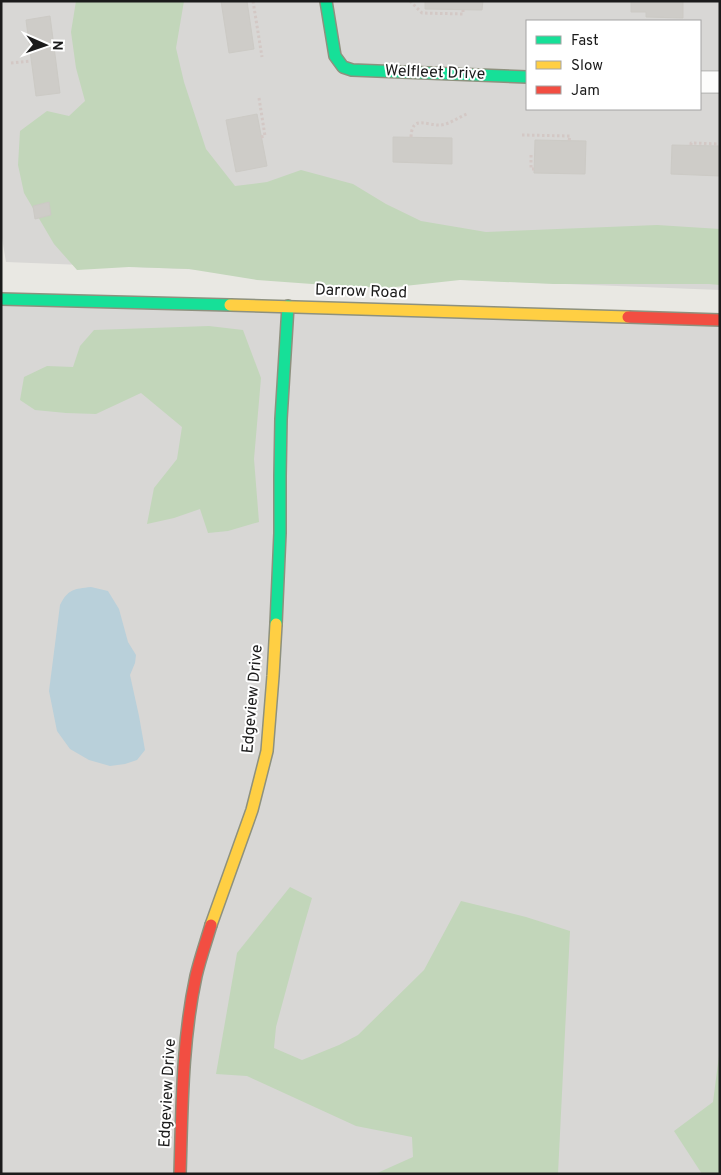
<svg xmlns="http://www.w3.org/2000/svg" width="721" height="1175" font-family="Overpass,sans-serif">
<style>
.residential{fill:#d8d7d5;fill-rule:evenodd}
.forest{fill:#c2d6ba}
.water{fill:#b9d0da}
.building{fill:#ceccc8;stroke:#cccac5}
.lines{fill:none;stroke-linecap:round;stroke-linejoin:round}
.street-casing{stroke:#c0c0be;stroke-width:24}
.fast-casing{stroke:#8e917e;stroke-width:14}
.slow-casing{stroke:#8e917e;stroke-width:14}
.jam-casing{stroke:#8e917e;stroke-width:14}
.path{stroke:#d3c8c5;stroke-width:3;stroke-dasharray:2.5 2.5;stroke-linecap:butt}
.street{stroke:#fcfcfb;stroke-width:21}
.fast{stroke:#16e098;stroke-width:11}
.slow{stroke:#ffcf43;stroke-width:11}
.jam{stroke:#f24e42;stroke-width:11}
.labels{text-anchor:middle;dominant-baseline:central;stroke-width:4;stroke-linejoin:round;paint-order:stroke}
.street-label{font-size:16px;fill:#1b1b1b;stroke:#fff}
</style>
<rect width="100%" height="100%" fill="#e9e8e3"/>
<path class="residential" d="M1,1H720V290L6,262L1,232ZM527,21H700V109H527Z
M1,299L720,320V1174H1Z"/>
<path class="forest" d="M76,1H184L176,48L184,82L206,149L235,186L267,182L301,170L353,184L386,204L421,221L486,232L657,225L720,229V285L709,284H554L460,280L386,288L326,285L257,280L189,269L129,267L77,270L54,244L24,193L18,165L20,131L47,111L69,116L85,101L76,68L71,32Z
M209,326L243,330L261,378L254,459L259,522L228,531L208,533L200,509L174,518L147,524L154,488L177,459L182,427L141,393L96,414L66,413L35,410L20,400L24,377L47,366L73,367L80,346L94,330Z
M290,887L312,898L299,942L276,1027L274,1048L302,1060L339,1045L358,1035L424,970L461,901L526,917L570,931L558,1174H375L413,1157L412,1137L356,1126L247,1076L216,1074L237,953Z
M720,1048V1174H702L674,1131L713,1102Z"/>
<path class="water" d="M91,587L108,591L119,609L128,642L136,655L135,663L130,675L139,716L145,750L137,760L125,764L110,766L89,760L70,749L57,731L49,691L60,605C68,589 74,589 91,587Z"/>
<path class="building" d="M221,1H247L254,49L229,53Z
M425,1H483L482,10L425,9Z
M631,1H683V18L646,17V12H631Z
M50,16L60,93L36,96L26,20Z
M257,114L267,166L236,172L226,120Z
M393,137L452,138V164L393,162Z
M535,140L586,141L585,174L534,173Z
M672,145L720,146V176L671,174Z
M49,202L51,215L35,219L33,206Z"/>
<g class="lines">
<defs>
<path id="street" d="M700,82H720"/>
<path id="fast" d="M326,1L335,56L343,67L352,70L527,77
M1,299L230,305
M276,624L280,533V476L281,419L288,306"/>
<path id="slow" d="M230,305L628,317
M211,925L252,810L267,751L273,676L276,624"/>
<path id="jam" d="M628,317L720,320
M180,1174C182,1108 182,1041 196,976C200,959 206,942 211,925"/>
</defs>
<use href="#street" class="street-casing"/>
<use href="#fast" class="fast-casing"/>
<use href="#slow" class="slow-casing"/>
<use href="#jam" class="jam-casing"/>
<path class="path" d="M253,1L262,57
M410,1L422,13L463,14V10
M11,63L31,61
M259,98L265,136L261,137
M522,135L570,136L569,141
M411,137C412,114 427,126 441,125C450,124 459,117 467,114
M691,145V143L720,144
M531,155V169H534"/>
<use href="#street" class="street"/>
<use href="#fast" class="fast"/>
<use href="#slow" class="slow"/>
<use href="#jam" class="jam"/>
</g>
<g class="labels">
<g class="street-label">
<text transform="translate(435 73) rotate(2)">Welfleet Drive</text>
<text transform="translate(361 292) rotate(2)">Darrow Road</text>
<text transform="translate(253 699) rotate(-85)">Edgeview Drive</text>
<text transform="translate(168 1093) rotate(-87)">Edgeview Drive</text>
</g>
</g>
<rect width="721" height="1175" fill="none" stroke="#1b1b1b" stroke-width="5"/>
<rect x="526" y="20" width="175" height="90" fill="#ffffff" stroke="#a4a4a4"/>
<rect x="536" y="36" width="25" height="8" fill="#16e098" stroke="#a4a4a4"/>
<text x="571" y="45" font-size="15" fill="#1b1b1b">Fast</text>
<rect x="536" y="61" width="25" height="8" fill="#ffcf43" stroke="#a4a4a4"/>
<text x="571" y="70" font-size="15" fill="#1b1b1b">Slow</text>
<rect x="536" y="86" width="25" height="8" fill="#f24e42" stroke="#a4a4a4"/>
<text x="571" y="95" font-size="15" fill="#1b1b1b">Jam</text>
<g transform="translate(45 45) rotate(92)" stroke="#ffffff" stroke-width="4" paint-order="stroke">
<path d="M0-4L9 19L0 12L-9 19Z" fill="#1b1b1b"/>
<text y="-8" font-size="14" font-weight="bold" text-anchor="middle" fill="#1b1b1b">N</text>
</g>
</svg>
